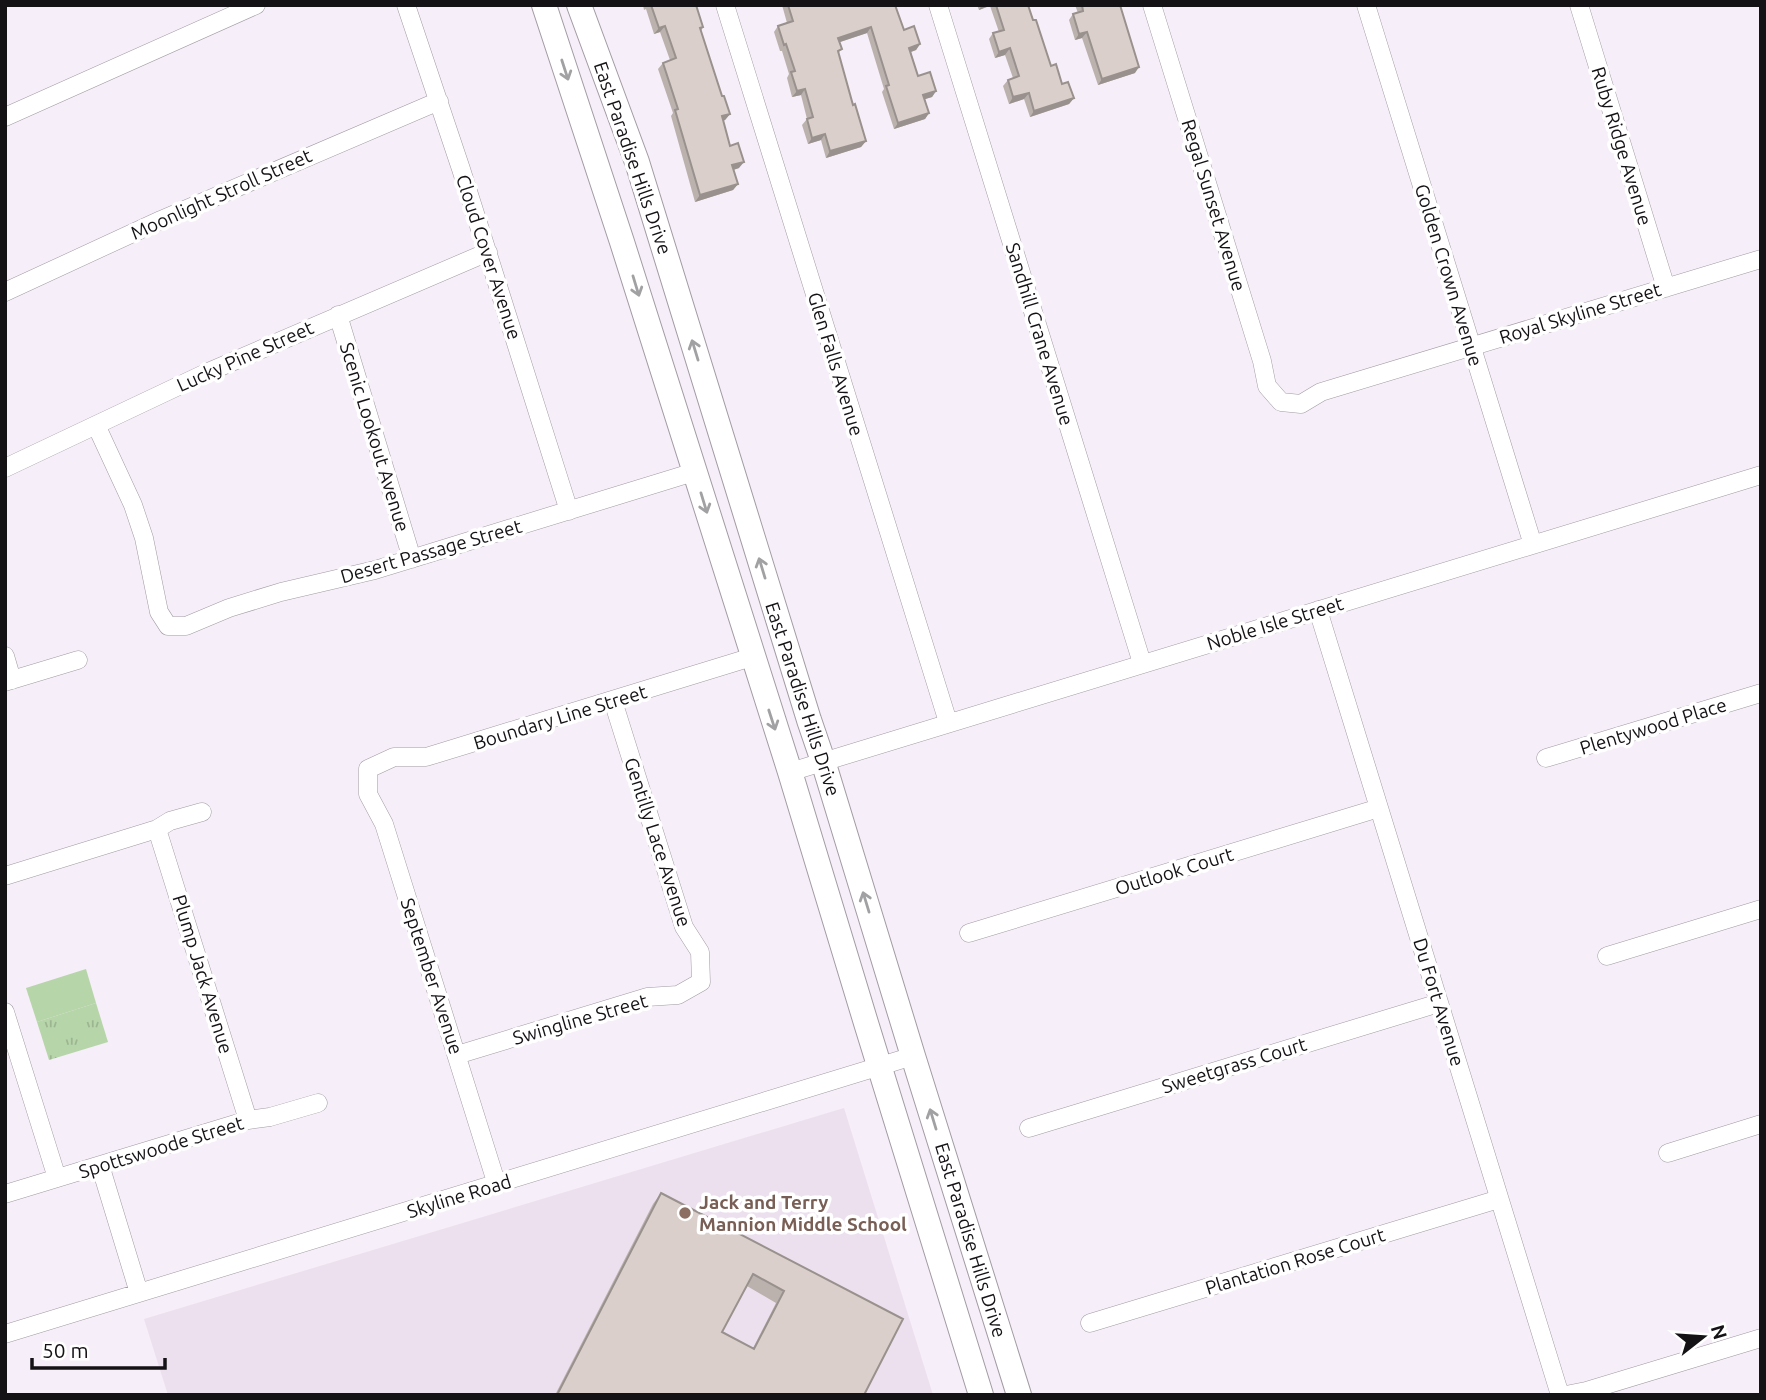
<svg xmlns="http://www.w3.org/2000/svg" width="1766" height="1400" font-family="Ubuntu,sans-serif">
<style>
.built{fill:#ece0ef}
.grass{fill:url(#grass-tufts)}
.garden{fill:#b6d5a9}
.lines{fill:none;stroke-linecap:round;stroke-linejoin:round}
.street-casing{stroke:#a29ba3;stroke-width:19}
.secondary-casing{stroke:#a29ba3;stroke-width:26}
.street{stroke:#fff;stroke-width:18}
.secondary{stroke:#fff;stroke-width:24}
.wall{fill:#bbb2ae;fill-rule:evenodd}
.shaded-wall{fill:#99918d}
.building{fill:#dacfca;stroke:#99918d;stroke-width:2;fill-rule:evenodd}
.oneway{stroke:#a1a0a2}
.education-dot{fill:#8d6e63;stroke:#fff;stroke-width:2.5}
.labels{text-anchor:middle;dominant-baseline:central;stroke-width:7;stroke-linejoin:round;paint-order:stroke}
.street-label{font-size:19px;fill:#151216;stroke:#fff}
.education-label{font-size:19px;font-weight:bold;fill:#785e54;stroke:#fff;text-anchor:start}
</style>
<defs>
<pattern id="grass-tufts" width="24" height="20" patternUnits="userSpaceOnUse" patternTransform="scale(1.75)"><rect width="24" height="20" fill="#b6d5a9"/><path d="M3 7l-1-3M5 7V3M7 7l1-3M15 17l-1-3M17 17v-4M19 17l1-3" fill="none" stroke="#9cb691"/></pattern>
</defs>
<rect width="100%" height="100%" fill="#f6eef8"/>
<path class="built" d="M844,1108L933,1395H168L144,1319Z"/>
<path class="grass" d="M96,1003L108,1042L49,1060L37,1022Z"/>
<path class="garden" d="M86,969L96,1003L37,1022L26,988Z"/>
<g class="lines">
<defs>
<path id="street" d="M406,5L461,169L569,511
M725,5L948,722
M938,5L1142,663
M1152,5L1262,361L1267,386L1281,402L1301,404L1321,392L1761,259
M1366,5L1533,545
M1579,5L1666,288
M5,117L256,5
M5,292L161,220L439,101
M338,315L412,559
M96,425L133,505L144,538L159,612L168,626H186L229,608L281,592L375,570L694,472
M5,468L206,373L488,252
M1318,610L1560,1395
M5,656L12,680
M5,682L78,660
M1546,758L1761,693
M790,772L1761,475
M157,829L248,1120
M5,876L157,829L170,821L202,812
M969,933L1379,808
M1607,956L1761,909
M5,1012L57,1178
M457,1055L647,997L678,995L701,982L700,952L684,927L613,701
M1029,1128L1439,1003
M1668,1153L1761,1124
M100,1165L139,1293
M497,1185L384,824L368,794V769L394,757H426L752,657
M5,1194L248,1120L270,1117L318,1103
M1090,1323L1499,1199
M5,1334L913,1056
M1566,1395L1586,1391L1761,1338"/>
<path id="secondary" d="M544,5L622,242L790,772L866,1023L981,1395
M579,5L637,162L809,720L823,761L913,1056L1019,1395"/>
</defs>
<use href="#street" class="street-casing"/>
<use href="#secondary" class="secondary-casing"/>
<use href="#street" class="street"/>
<use href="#secondary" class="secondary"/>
</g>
<path class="wall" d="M643,5H696L703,27L701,31L722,96L730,114L725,120L723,121L730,146L739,168L733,170L738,184L733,190L695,202L671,116L673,113L658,69L663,63L670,60L660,32L654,34L646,9L644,10Z
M782,5H895L904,30L920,44L916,50L911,52L918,76L936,91L932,97L925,99L929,113L925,119L894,129L882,92L884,89L867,33L840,42L839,54L853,105L866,141L861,147L826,158L821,140L808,144L802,125L807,119L801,95L792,97L787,78L789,74L782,51H780L774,32L778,26L787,23Z
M977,5H1028L1051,66L1062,84L1074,98L1069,104L1030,117L1024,99L1009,104L1003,86L1008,80L1013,78L1005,55L995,58L989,39L993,33L999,32L990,6L979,10Z
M1075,5H1120L1135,73L1098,85L1082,38L1075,40L1069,20L1073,14L1078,13Z
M661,1193L903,1319L864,1395H555L653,1204ZM747,1286L776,1303L753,1348L722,1332Z"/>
<path class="shaded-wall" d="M982,5H991L979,10Z
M665,26L660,32L654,34L659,28Z
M871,27L867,33L834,44L838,38Z
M1087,32L1082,38L1075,40L1079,34Z
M920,44L916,50L905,54L909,48Z
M1010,48L1005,55L995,58L999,52Z
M1139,67L1135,73L1098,85L1102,79Z
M805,89L801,95L792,97L797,91Z
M936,91L932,97L919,101L923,95Z
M1029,93L1024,99L1009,104L1013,97Z
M1074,98L1069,104L1030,117L1034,111Z
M929,113L925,119L894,129L898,123Z
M730,114L725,120L717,122L722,116Z
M825,134L821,140L808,144L812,138Z
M866,141L861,147L826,158L830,151Z
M744,162L739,168L727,172L732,165Z
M738,184L733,190L695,202L700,195Z"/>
<path class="building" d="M651,5H696L703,27L700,28L722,96H724L730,114L722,116L730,146L738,143L744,162L732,165L738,184L700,195L675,110L678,109L663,63L676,58L665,26L659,28Z
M788,5H895L904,30L914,26L920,44L909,48L918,76L930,72L936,91L923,95L929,113L898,123L886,86L889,85L871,27L838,38L842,49L838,51L853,105L855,104L866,141L830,151L825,134L812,138L807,119L813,117L805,89L797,91L791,72L795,71L786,44L784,45L778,26L793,21Z
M996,5H1028L1033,20H1036L1051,66L1056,64L1062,84L1068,82L1074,98L1034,111L1029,93L1013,97L1008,80L1019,76L1010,48L999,52L993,33L1004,30Z
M1082,5H1120L1139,67L1102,79L1087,32L1079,34L1073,14L1083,11Z
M661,1193L903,1319L864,1395H557ZM753,1274L784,1291L754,1349L722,1332Z"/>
<defs><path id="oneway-shaft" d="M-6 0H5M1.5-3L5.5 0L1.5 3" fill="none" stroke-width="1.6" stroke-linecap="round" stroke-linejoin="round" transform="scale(1.75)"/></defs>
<g class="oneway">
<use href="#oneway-shaft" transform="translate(565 70) rotate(72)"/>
<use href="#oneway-shaft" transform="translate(636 286) rotate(73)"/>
<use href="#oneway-shaft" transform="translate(695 350) rotate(-107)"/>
<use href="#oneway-shaft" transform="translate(704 503) rotate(73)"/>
<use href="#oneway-shaft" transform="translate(762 568) rotate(-107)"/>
<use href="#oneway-shaft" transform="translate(772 720) rotate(72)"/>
<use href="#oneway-shaft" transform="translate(866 902) rotate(-107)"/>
<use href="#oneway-shaft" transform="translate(933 1119) rotate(-107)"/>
</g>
<circle class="education-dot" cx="685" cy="1213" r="7"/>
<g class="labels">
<g class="street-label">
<text transform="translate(1622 146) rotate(73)">Ruby Ridge Avenue</text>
<text transform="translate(633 158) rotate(71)">East Paradise Hills Drive</text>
<text transform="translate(221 194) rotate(-24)">Moonlight Stroll Street</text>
<text transform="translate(1214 205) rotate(73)">Regal Sunset Avenue</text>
<text transform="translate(489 257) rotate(72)">Cloud Cover Avenue</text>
<text transform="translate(1449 275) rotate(73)">Golden Crown Avenue</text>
<text transform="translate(1580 313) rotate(-17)">Royal Skyline Street</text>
<text transform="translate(1040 334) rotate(73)">Sandhill Crane Avenue</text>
<text transform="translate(245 356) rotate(-24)">Lucky Pine Street</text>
<text transform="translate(836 364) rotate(73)">Glen Falls Avenue</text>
<text transform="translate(375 437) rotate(73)">Scenic Lookout Avenue</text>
<text transform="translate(431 551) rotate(-16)">Desert Passage Street</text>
<text transform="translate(1275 623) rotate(-17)">Noble Isle Street</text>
<text transform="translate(803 699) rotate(72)">East Paradise Hills Drive</text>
<text transform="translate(560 717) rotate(-17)">Boundary Line Street</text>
<text transform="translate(1653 726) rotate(-17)">Plentywood Place</text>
<text transform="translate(658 842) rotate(72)">Gentilly Lace Avenue</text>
<text transform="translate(1174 871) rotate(-17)">Outlook Court</text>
<text transform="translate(203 974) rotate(73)">Plump Jack Avenue</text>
<text transform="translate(432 976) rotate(72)">September Avenue</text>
<text transform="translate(1439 1002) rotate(73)">Du Fort Avenue</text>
<text transform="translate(580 1019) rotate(-16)">Swingline Street</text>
<text transform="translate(1234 1065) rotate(-17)">Sweetgrass Court</text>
<text transform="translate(161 1147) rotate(-17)">Spottswoode Street</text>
<text transform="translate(459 1196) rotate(-17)">Skyline Road</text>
<text transform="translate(971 1240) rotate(73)">East Paradise Hills Drive</text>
<text transform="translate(1295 1261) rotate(-17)">Plantation Rose Court</text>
</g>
<g class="education-label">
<text x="699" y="1202">Jack and Terry<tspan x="699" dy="22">Mannion Middle School</tspan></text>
</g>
</g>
<rect width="1766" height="1400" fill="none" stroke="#151216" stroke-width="14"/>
<g transform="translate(1703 1337) rotate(73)" stroke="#ffffff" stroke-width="5" paint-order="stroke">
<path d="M0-5L12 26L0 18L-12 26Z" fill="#151216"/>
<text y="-10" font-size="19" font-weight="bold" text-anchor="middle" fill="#151216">N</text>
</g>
<path d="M32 1358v10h133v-10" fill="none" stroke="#151216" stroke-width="3.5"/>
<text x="42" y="1358" font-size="21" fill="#151216" stroke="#ffffff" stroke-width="5" paint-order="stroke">50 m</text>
</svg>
